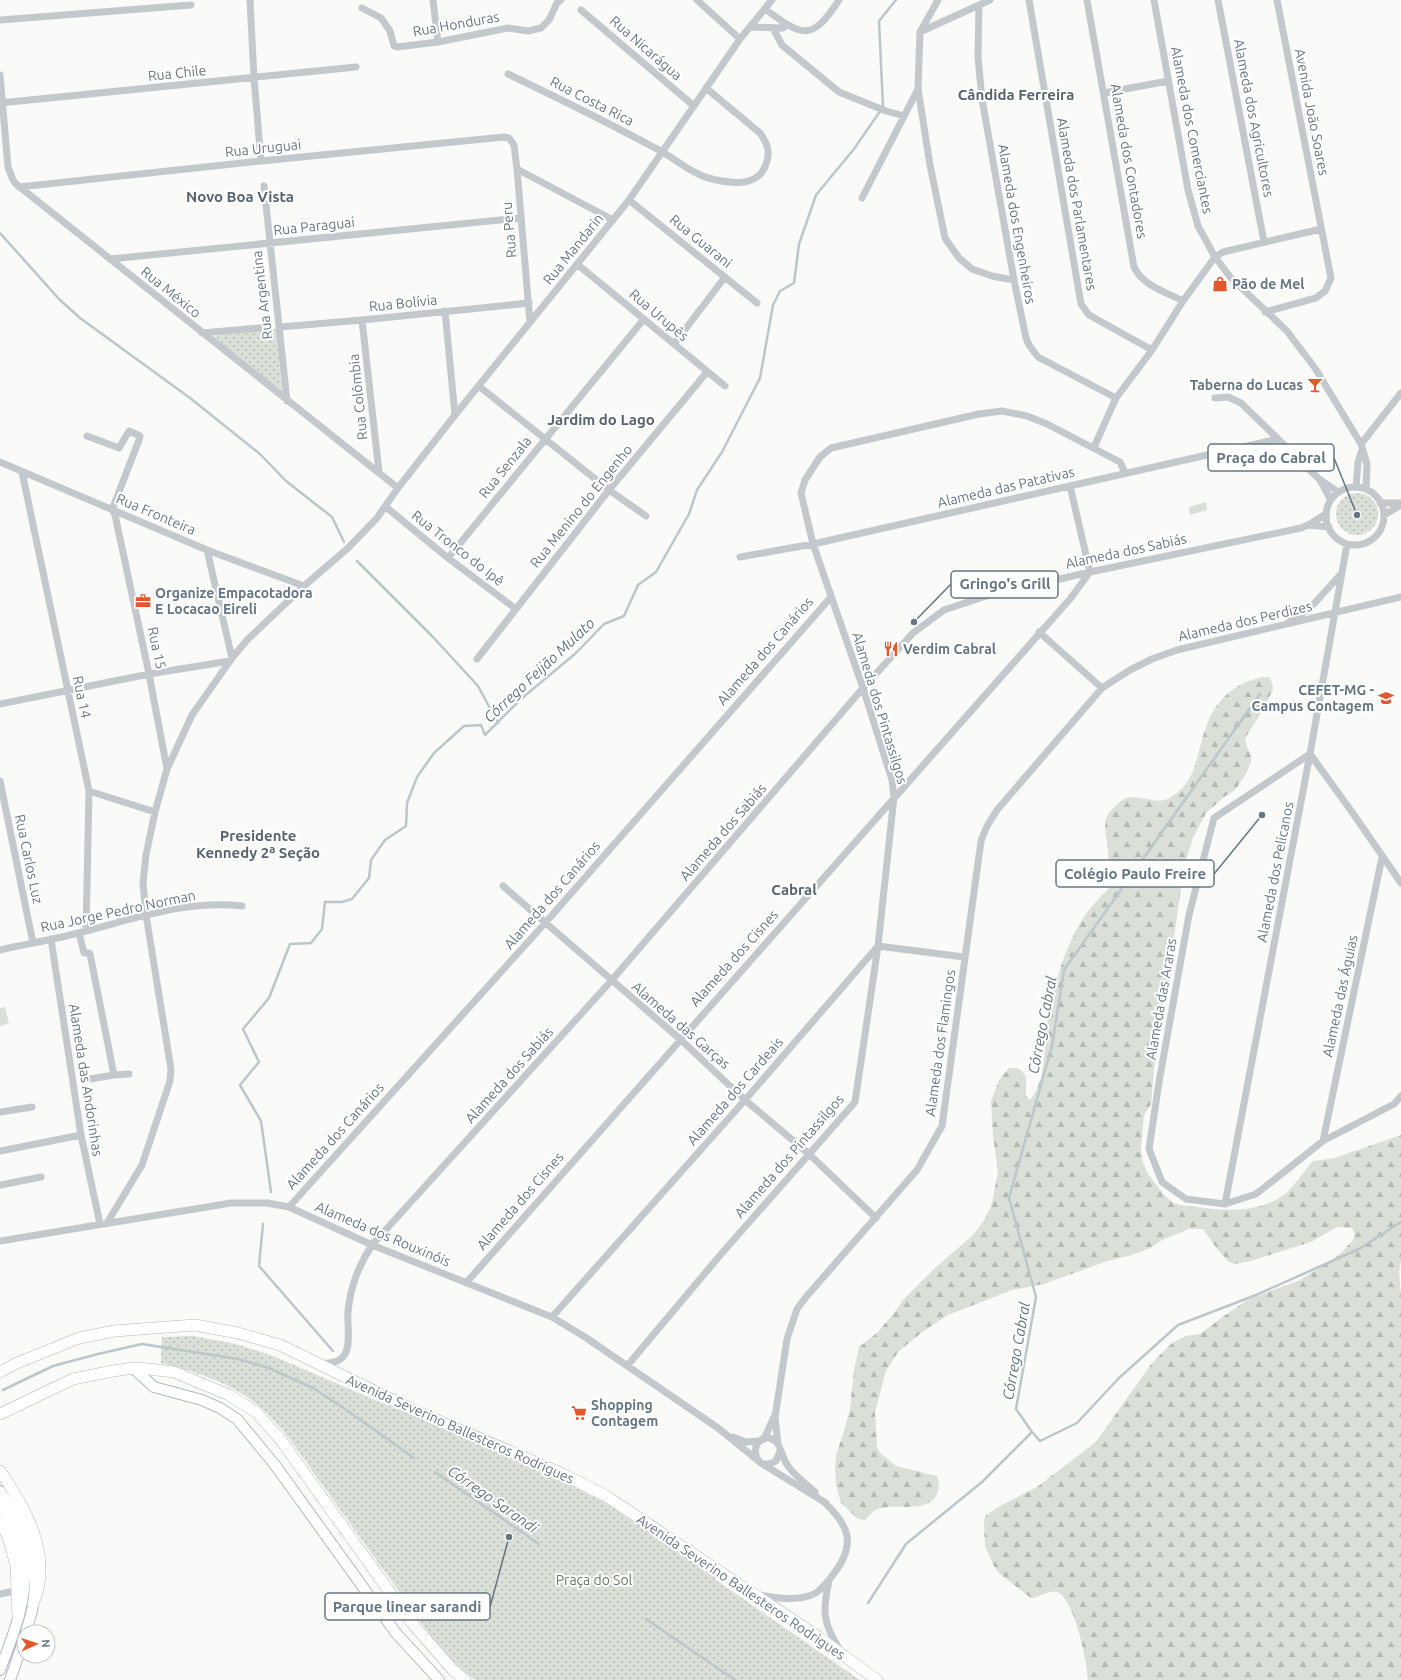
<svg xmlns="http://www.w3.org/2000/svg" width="1401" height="1680" font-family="Ubuntu,sans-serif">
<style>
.grass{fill:url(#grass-dots)}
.forest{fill:url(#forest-firs)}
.garden{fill:#dadfd7}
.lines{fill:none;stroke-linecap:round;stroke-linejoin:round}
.stream{stroke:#bbc7cb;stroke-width:2.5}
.secondary-casing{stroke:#b3babf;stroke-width:12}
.primary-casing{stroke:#b5babe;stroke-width:12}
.street{stroke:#c3c8cc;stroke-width:7}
.secondary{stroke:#fff;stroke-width:10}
.primary{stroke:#fff;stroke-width:11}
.labels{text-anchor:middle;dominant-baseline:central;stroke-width:4;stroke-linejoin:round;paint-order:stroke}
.street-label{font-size:14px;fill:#657683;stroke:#fff}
.poi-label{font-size:14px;font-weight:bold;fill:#657683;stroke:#fff;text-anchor:start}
.park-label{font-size:14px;fill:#687a64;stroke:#fff}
.neighbourhood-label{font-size:15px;font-weight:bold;fill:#57646e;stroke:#fff}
.water-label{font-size:15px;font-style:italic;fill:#60757c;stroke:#fff}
.leader{fill:none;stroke:#657683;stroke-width:1.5}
.callout-dot{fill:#657683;stroke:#fff;stroke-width:1.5}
.callout{fill:#fff;stroke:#657683;stroke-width:1.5}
.callout-label{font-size:15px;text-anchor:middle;font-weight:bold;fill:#657683}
</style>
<defs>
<pattern id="grass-dots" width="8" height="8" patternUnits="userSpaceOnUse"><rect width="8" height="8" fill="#dadfd7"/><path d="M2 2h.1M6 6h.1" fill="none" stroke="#b4b9b4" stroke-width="1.8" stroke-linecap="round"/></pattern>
<pattern id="forest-firs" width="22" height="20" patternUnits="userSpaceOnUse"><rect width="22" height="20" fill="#dadfd7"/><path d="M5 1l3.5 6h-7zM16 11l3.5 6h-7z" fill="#b4b9b4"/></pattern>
</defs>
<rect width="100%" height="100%" fill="#fafaf8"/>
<path class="grass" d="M276,329L282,393L213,336Z
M1336 514a21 21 0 1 1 42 0a21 21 0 1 1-42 0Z
M193,1336L236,1344L273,1356L561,1480L602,1501L713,1573L716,1580L860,1680H475C445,1658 425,1628 404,1598C375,1559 347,1519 319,1480C300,1454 281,1423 255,1403C229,1382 193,1371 161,1363L162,1337Z"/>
<path class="forest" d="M1262,677H1269L1272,683L1273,689L1263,710L1245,738L1246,744L1251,756V762L1246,774L1235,790L1224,797L1206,813L1193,838L1185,863L1174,936L1171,971L1158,1024L1151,1104L1144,1115L1141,1148L1142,1160L1147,1172L1163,1194L1173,1203L1180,1205C1215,1209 1255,1217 1285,1194C1295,1185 1304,1171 1313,1161L1335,1158L1401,1135V1262L1399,1272L1401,1297V1680H1088C1087,1662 1075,1599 1057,1592C1049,1589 1039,1598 1031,1598L1000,1574L994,1566L985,1546L984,1521L986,1515L1000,1506L1037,1487L1092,1445L1098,1439L1152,1363L1172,1343L1186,1336L1200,1334L1224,1316L1249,1299L1298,1281L1331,1261L1342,1252L1353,1240L1355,1234L1352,1228L1337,1227L1311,1242L1247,1262L1234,1264L1228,1261L1218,1250L1203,1229H1189L1162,1240L1150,1248L1128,1256L1107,1261L1044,1284L1012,1290L948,1315L921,1333L898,1352L886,1371L875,1412L877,1447L880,1453L896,1466L937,1476C939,1483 940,1489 936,1496C925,1515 890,1501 874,1511C871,1513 868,1517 865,1520L858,1519L841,1503L836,1484L835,1469L836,1455L844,1431L850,1409L854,1370L859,1347L877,1333L895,1312L903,1300L935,1268L972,1236L983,1222L991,1207L998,1172L993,1136L991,1101L999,1080L1009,1068H1017L1022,1071L1026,1077V1096L1030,1100C1048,1079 1043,1044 1048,1018C1055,981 1066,942 1088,911C1095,902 1103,894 1111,886C1109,874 1109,862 1108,850C1107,838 1102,825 1108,814C1110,811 1114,808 1116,805C1136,786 1152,810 1173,796C1199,777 1196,753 1206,727C1216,699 1234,684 1262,677Z"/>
<path class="garden" d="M1206,502L1207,510L1190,515L1189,507Z
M5,1007L9,1023L0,1026V1008Z"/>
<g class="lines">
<path class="stream" d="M0,233L59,299L80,318L190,398L260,454L286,481L332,517L344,542
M357,561L433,637L478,686L498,723
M271,1192L261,1121L240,1085L259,1062L243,1029L269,998L290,944L311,943L322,929L325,902H342L352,899L369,878L371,860L385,840L406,826L407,803L417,777L434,753L464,726L481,725L485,735L521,699L576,653L604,624L624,616L638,585L656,572L689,514L697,490L722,452L760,378L773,305L780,291L794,283L799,244L816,195L854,149L883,107L879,21L896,0
M263,1224L259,1266L333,1351
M3,1390L53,1366L98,1354L142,1344L238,1359L269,1368L313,1388L348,1411L414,1458
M1032,1432L1016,1409L1036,1297L1009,1198L1052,1046L1064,970L1260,694
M435,1472L539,1544
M868,1603L906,1544L982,1482L1032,1432L1040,1441L1077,1423L1119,1378L1178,1325L1256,1295L1359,1249L1401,1222
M646,1619L735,1680"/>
<defs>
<path id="secondary" d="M133,1368L154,1387L202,1400L220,1408L237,1419L275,1465L396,1633L439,1680
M0,1491C23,1522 40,1566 33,1605C32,1614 28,1623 26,1632
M0,1505C19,1533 29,1569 22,1602C18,1625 8,1648 0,1670
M10,1680L24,1639"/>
<path id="primary" d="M0,1372L17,1363L79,1338L114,1331L195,1325L238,1333L280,1345L413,1410L563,1474L606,1496L817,1636L877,1680
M0,1414L73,1379L113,1371L133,1368L149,1369L174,1372L229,1395L256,1412L280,1439L412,1623L453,1670L465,1680
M0,1471C27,1510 53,1557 33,1604
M0,1521L8,1537L16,1565L18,1617"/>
</defs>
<use href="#secondary" class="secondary-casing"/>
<use href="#primary" class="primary-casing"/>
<path class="street" d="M250,0L254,78L261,161
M433,0L438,42
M697,0L740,39
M938,0L920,32L918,89L930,165L945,238L959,258L972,269L992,276L1014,280
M1029,0L1081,304L1089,315L1152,350
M1087,0L1134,267C1142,285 1166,292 1183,301
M1154,0L1188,190L1198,226L1215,257L1231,278L1286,330L1315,368L1361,444L1367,464L1366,488
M1218,0L1264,242
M979,5L978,57L982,99L1014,280L1026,338L1029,345L1038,357L1116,398
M362,8L381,18L390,31L394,46L397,47L438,42L508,28L528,31L541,28L549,20L557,3L561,0
M765,9C802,36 811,43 839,0
M581,10L694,106
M0,20L191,5
M751,27L783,28L787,25
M773,28L782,45L839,92L886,111L904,116
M920,32L990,0
M508,74C558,98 607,122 655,148C674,157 688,172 708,178C728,183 758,189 766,164C771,152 767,143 760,133L706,88
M0,75L8,167L13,180L16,184L398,488
M1104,93L1168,81
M0,103L356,67
M517,169L613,220
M264,186L287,401
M19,187L261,161L504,137L509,138L514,145L517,169L530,322
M862,198L918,89
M629,200L757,303
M110,259L521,218
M577,264L725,386
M445,311L455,415
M1265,312L1316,298L1325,291L1331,278L1277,0
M362,320L379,472
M280,327L362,320L529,303
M202,333L260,328
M674,344L725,277
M480,387L609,490L646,516
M1215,398L1228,397L1241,403L1318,478L1338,492
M87,436L119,448L129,431L140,436L139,440L112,510L115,515L149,674L167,769
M1361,444L1401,393
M1094,447L1116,398L1152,350L1183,301L1215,257L1223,252L1321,229
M0,462L207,550L304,586
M22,472L89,791L86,931
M1320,480L1331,500
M1356,487L1358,462L1362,450
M1326 516a29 29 0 1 1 58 0a29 29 0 1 1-58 0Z
M1380,503H1401
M386,507L448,558L516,609
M1384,515L1401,505
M1308,525L1329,527
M207,550L232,658
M740,557L813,544L1278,439
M448,558L644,319
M1289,622L1311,607L1341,574
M1039,632L1102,688
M477,659L609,490L707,372
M0,704L149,674L230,661
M0,781L33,943
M89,791L155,812
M1401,883L1352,812L1310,754L1214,818L1189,915L1159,1082L1149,1149L1162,1182L1186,1199L1225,1204L1256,1194L1323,1141L1394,1104L1401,1096
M503,886L680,1039L745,1100L809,1154L876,1218
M79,933L84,953H89L90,954L114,1075
M51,939L81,1135L100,1224
M0,950C26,944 52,940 78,933C131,920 187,899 242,906
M90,1079L114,1075L129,1074
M0,1112L32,1107
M1323,1141L1382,857
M0,1151L81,1135
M0,1185L41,1177
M1225,1204L1310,754L1347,544
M289,1207L546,922L831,597
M107,1223L142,1165L170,1081L171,1069L146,915L143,883L146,855L155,812L167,769L192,715L232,658L247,640L304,586L348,548L377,518L398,488L455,415L629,200L740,39L772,0
M0,1241L231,1203H267L289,1207L372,1245L552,1317L585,1337L718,1428L761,1463L826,1503
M466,1283L1070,599L1090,572L1070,486
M552,1317L745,1100L878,946L964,957
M320,1364C329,1363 340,1363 345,1354C351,1345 347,1323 348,1311C351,1285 358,1267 372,1245L611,981L863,688L913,633L944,610L986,596L1090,572L1301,528L1308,525L1326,514
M627,1366L722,1253L855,1102L878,946L894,797L892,780L863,688L813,544L801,493L805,480L820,457L831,448L979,414L1002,411L1027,416L1047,424L1120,462L1125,473
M733,1437L746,1442L760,1441
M764,1439L774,1417
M778,1444L775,1417L787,1339L797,1309L806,1297L917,1170L942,1126L981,841L987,826L997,810L1102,688L1130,670L1152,659L1177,650L1401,597
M758,1460C750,1447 762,1431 775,1441C782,1446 782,1459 788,1466C795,1476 806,1484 815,1492
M765,1464H769L776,1461L780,1451
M829,1581C822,1612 823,1623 840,1650
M0,1594L9,1592L18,1593
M758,1595C777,1598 799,1602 816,1593C823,1588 830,1579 835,1572C857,1543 848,1524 823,1501"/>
<use href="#secondary" class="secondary"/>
<use href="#primary" class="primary"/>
</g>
<defs>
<symbol id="shop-bare" viewBox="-9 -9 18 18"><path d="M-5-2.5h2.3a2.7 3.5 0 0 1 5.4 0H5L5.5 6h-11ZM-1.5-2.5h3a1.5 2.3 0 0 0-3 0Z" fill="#e4572e" stroke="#fff" stroke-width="2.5" paint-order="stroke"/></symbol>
<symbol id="bar-bare" viewBox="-9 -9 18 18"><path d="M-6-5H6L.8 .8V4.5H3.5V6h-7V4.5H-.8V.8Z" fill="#e4572e" stroke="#fff" stroke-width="2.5" paint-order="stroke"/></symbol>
<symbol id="office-bare" viewBox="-9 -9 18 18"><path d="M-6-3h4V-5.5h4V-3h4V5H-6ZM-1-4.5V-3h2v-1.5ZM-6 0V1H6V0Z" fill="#e4572e" stroke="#fff" stroke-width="2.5" paint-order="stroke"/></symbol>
<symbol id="restaurant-bare" viewBox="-9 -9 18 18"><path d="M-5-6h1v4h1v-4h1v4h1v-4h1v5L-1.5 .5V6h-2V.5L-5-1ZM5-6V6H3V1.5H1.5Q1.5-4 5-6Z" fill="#e4572e" stroke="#fff" stroke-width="2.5" paint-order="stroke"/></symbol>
<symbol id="university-bare" viewBox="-9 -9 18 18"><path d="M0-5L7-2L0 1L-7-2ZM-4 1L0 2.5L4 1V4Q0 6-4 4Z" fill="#e4572e" stroke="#fff" stroke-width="2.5" paint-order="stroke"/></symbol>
<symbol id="supermarket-bare" viewBox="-9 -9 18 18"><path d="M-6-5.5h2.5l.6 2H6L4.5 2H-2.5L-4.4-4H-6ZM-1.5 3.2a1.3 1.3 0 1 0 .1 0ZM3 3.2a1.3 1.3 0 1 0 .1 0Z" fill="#e4572e" stroke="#fff" stroke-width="2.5" paint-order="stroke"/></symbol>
</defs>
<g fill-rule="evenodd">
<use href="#shop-bare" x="1209" y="273" width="22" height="22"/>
<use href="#bar-bare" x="1304" y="374" width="22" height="22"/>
<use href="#office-bare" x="132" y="590" width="22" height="22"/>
<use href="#restaurant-bare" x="880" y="638" width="22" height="22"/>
<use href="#university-bare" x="1375" y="687" width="22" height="22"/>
<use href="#supermarket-bare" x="568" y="1402" width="22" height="22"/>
</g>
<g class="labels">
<g class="street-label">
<text transform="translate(456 24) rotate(-10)">Rua Honduras</text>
<text transform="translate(646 48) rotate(41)">Rua Nicarágua</text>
<text transform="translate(177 73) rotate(-6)">Rua Chile</text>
<text transform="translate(592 101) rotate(27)">Rua Costa Rica</text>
<text transform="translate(1312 112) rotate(79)">Avenida João Soares</text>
<text transform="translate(1254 118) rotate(79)">Alameda dos Agricultores</text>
<text transform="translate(1192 130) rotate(79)">Alameda dos Comerciantes</text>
<text transform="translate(263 148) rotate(-6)">Rua Uruguai</text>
<text transform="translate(1129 161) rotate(80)">Alameda dos Contadores</text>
<text transform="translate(1077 204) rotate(80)">Alameda dos Parlamentares</text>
<text transform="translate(1017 224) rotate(80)">Alameda dos Engenheiros</text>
<text transform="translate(314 226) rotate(-6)">Rua Paraguai</text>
<text transform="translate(509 230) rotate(-95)">Rua Peru</text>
<text transform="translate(701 241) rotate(39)">Rua Guarani</text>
<text transform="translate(573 249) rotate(-51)">Rua Mandarin</text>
<text transform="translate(171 292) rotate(39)">Rua México</text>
<text transform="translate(262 295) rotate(-97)">Rua Argentina</text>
<text transform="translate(403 303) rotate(-6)">Rua Bolívia</text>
<text transform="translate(659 315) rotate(40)">Rua Urupês</text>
<text transform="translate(358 397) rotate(-96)">Rua Colômbia</text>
<text transform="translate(505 467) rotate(-51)">Rua Senzala</text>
<text transform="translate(1006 487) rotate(-13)">Alameda das Patativas</text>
<text transform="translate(581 506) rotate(-51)">Rua Menino do Engenho</text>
<text transform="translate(156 514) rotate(23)">Rua Fronteira</text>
<text transform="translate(458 548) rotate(38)">Rua Tronco do Ipê</text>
<text transform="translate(1126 551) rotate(-12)">Alameda dos Sabiás</text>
<text transform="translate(1245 621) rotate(-13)">Alameda dos Perdizes</text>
<text transform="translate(157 648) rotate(78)">Rua 15</text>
<text transform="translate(765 651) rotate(-49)">Alameda dos Canários</text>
<text transform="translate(82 697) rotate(78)">Rua 14</text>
<text transform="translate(880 708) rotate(73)">Alameda dos Pintassilgos</text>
<text transform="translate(723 832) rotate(-49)">Alameda dos Sabiás</text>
<text transform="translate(29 859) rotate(78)">Rua Carlos Luz</text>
<text transform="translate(1275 872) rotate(-79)">Alameda dos Pelicanos</text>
<text transform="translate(552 895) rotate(-49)">Alameda dos Canários</text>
<text transform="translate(118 911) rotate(-12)">Rua Jorge Pedro Norman</text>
<text transform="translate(734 958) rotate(-48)">Alameda dos Cisnes</text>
<text transform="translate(1340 996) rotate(-78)">Alameda das Águias</text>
<text transform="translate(1161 999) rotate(-80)">Alameda das Araras</text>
<text transform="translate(681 1025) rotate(41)">Alameda das Garças</text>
<text transform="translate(940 1043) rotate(-82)">Alameda dos Flamingos</text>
<text transform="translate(509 1075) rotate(-48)">Alameda dos Sabiás</text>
<text transform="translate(86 1080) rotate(81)">Alameda das Andorinhas</text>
<text transform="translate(735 1091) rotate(-49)">Alameda dos Cardeais</text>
<text transform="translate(335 1136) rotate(-48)">Alameda dos Canários</text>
<text transform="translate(789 1156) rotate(-49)">Alameda dos Pintassilgos</text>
<text transform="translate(520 1201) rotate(-49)">Alameda dos Cisnes</text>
<text transform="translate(383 1234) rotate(23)">Alameda dos Rouxinóis</text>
<text transform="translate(460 1429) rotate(24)">Avenida Severino Ballesteros Rodrigues</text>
<text transform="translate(741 1587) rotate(34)">Avenida Severino Ballesteros Rodrigues</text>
</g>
<g class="poi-label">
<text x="1232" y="284">Pão de Mel</text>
<text x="1303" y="385" text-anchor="end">Taberna do Lucas</text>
<text x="155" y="593">Organize Empacotadora<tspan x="155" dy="16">E Locacao Eireli</tspan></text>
<text x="903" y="649">Verdim Cabral</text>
<text x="1374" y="690" text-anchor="end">CEFET-MG -<tspan x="1374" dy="16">Campus Contagem</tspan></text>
<text x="591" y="1405">Shopping<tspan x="591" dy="16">Contagem</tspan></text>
</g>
<g class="park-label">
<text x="594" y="1580">Praça do Sol</text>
</g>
<g class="neighbourhood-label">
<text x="1016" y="94">Cândida Ferreira</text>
<text x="240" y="196">Novo Boa Vista</text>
<text x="601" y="419">Jardim do Lago</text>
<text x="258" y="835">Presidente<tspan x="258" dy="17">Kennedy 2ª Seção</tspan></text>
<text x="794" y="889">Cabral</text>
</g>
<g class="water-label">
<text transform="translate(539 670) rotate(-43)">Córrego Feijão Mulato</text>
<text transform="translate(1042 1025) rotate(-79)">Córrego Cabral</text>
<text transform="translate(1016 1351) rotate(-80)">Córrego Cabral</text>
<text transform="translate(493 1499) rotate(35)">Córrego Sarandi</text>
</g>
</g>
<path class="leader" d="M1357 515L1334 458M914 622L951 584M1262 815L1214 874M509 1537L490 1607"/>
<g class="callout-dot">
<circle cx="1357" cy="515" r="4"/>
<circle cx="914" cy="622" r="4"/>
<circle cx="1262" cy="815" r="4"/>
<circle cx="509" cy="1537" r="4"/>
</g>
<g class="callout">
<rect x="1208" y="444" width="126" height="27" rx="4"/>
<rect x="951" y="571" width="107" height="27" rx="4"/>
<rect x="1056" y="860" width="158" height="27" rx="4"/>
<rect x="325" y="1593" width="165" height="27" rx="4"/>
</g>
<g class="callout-label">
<text x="1271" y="463">Praça do Cabral</text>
<text x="1005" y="589">Gringo's Grill</text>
<text x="1135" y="879">Colégio Paulo Freire</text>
<text x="407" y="1612">Parque linear sarandi</text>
</g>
<g transform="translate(36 1644) rotate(87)"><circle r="19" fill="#ffffff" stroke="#c1c8cd"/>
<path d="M0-3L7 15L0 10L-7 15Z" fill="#e4572e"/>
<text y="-6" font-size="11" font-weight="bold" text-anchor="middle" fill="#657683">N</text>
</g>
</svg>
